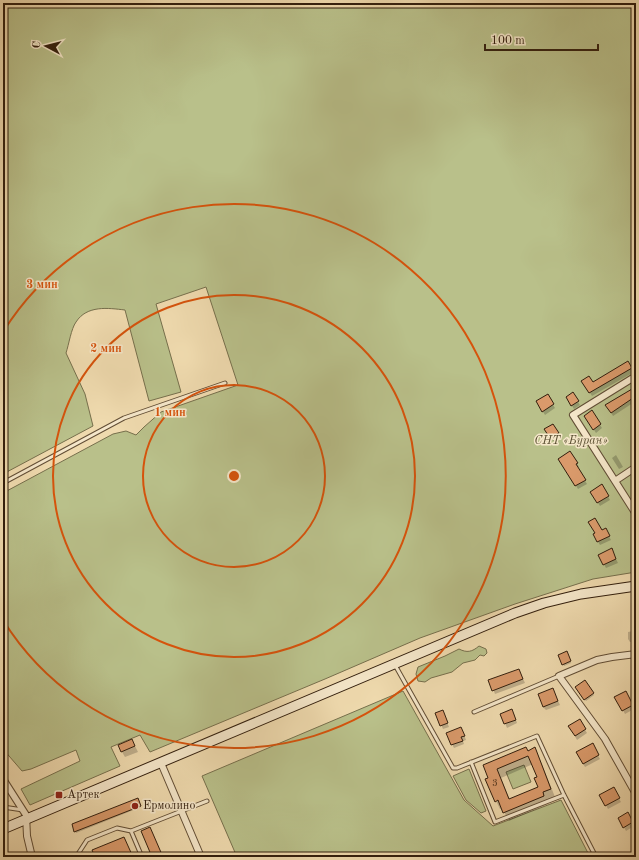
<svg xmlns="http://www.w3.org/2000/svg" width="639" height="860" font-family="'Old Standard TT',serif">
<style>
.green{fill:#b9c08a;stroke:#766f4c}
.shadow{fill:#0003;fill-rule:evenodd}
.building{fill:#da9a6b;stroke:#321e0d;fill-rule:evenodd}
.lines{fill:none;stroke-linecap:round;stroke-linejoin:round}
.lane-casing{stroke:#614d35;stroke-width:5}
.street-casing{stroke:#614d35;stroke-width:8}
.secondary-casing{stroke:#321e0d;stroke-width:11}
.lane{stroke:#f5e7ca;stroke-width:3}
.street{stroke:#f5e7ca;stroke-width:6}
.secondary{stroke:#f5e7ca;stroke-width:9}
.ring{fill:none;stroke:#d6530c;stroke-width:2}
.poi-dot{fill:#8f2418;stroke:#f5e7ca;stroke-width:1.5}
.labels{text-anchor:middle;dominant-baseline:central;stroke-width:3;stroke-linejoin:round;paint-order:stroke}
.number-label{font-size:10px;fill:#5c3d24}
.park-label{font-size:12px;font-style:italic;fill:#5a4f32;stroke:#f5e7ca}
.poi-label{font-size:12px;fill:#321e0d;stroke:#f5e7ca;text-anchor:start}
.centre{fill:#d6530c;stroke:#f5e7ca;stroke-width:2}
.ring-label{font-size:12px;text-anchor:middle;font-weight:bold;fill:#d6530c;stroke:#f5e7ca;stroke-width:3;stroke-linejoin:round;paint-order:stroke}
</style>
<rect width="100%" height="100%" fill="#efdaae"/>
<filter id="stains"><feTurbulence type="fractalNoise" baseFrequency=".005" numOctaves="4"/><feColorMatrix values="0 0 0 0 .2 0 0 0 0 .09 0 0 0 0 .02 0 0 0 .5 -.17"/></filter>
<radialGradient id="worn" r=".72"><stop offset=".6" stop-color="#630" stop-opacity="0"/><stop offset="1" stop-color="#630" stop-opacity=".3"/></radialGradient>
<path class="green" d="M3,3H636V572L593,579L515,604L420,638L325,679L150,752L140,735L111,747L120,766L30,805L21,789L80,761L76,750L31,769L22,771L3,749V493L113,434L126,431L136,435L144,427L161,412L238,385L206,287L156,304L181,392L149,401L125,310C108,308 87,305 76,322C71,329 69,344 66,353L85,394L93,426L3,474Z
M479,646L486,649L487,653L484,656L480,655L475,660L463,663L452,672L431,678L425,682L418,681L416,674L418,667L445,656L459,649C467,653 472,652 479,646Z
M403,691L464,800L493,826L561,800L590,857H237L202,776Z
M524,765L531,782L513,789L506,772Z
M469,769L486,811L481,813L466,800L453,776Z"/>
<path class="shadow" d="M628,363L634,372L592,396L583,382L593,383Z
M636,387V401L613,416L607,405Z
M573,394L580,405L574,409L567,398Z
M547,395L555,408L545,415L537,402Z
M592,412L602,428L596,433L585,416Z
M552,425L560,437L553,441L546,429Z
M636,448V458L631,451Z
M570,452L579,467L577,468L587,484L578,489L560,459Z
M616,455L623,467L619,469L612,458Z
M602,486L610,500L600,506L591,492Z
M602,531L607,533L611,540L600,545L594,535Z
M613,553L618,563L606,568L599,555Z
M633,631L635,635L636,642H630L628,639V632Z
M567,653L571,663L564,666L559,656Z
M519,670L525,683L495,694L490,681Z
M585,682L594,695L586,701L577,688Z
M553,690L560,705L546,710L543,707Z
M625,692L634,709L625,714L616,697Z
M436,713L444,715L449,727L443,729Z
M501,714H514L517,723L507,728Z
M579,720L587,733L577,740L570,727Z
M463,732L466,740L463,741L464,744L454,748L447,734Z
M132,740L138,752L125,757L122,752Z
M592,745L600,759L585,767L577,753Z
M535,749L539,757L555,797L547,800L548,804L509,821L502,808L500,809L496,801L489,778L484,765ZM533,764L538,778L540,788L510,800L501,778Z
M613,788L621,802L608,809L601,795Z
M3,789L7,795L3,798Z
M139,801L141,807L76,833L75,831Z
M627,814L634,826L626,831L619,818Z
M636,840V852L631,843Z"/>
<path class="building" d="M628,361L632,368L589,393L581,381L589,376L593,382Z
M632,389L636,396L611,413L605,405Z
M573,392L579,401L571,406L566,397Z
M548,394L554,404L542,412L536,401Z
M592,410L601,424L593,430L584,416Z
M553,424L559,433L550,438L544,429Z
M570,451L578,463L576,464L586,480L575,486L558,459Z
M602,484L609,496L597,503L590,492Z
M595,518L602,530L606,528L610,536L597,542L593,534L595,533L588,522Z
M612,548L616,559L603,565L598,555Z
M567,651L571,661L562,665L558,655Z
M519,669L523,679L492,691L488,680Z
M585,680L594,693L584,700L575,687Z
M553,688L558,701L543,707L538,694Z
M626,691L633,705L622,711L614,697Z
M512,709L516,720L504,724L500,714Z
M443,710L448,723L440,726L435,713Z
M580,719L586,729L575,736L568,726Z
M461,727L465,736L461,737L463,741L451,745L446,733Z
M132,739L135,746L121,752L118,745Z
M593,743L599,755L583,764L576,752Z
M526,747L528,751L535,747L551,789L543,792L544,796L503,813L498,800L495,802L485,779L488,778L483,765ZM528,756L537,777L534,778L538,787L509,799L497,769Z
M614,787L620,798L605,806L599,795Z
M138,798L141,806L74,832L72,824Z
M628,812L633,822L623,828L618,818Z
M150,827L163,857H152L141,831Z
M124,837L133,857H95L92,850Z"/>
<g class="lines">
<defs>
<path id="lane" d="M3,483L124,418L225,383
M395,665L453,768H457L537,736L564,795L596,857
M474,712L559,676
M471,762L495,822L564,795
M3,807L23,810
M76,857L87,840L117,828L131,831
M142,857L131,831L207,801"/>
<path id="street" d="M636,376L573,415L636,514
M615,481L636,467
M636,654L612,657L597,660L559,676L605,739L636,794
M161,763L201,857
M3,779L26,815L27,836L32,857"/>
<path id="secondary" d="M3,829L515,613L544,603L581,594L636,586"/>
</defs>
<use href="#lane" class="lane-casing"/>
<use href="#street" class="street-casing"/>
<use href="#secondary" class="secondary-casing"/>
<use href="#lane" class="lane"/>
<use href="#street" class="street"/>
<use href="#secondary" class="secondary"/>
</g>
<g class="ring">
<circle cx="234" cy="476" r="91"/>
<circle cx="234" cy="476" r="181"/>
<path d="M3 332A272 272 0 1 1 3 620"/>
</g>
<g class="poi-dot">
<rect x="55" y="791" width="8" height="8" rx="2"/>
<circle cx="135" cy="806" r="4"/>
</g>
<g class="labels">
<g class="number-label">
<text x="495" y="783">3</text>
</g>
<g class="park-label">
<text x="571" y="441">СНТ «Буран»</text>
</g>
<g class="poi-label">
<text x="67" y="795">Артек</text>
<text x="143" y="806">Ермолино</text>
</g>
</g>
<circle cx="234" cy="476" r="6" class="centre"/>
<g class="ring-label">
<text x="42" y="288">3 мин</text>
<text x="106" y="352">2 мин</text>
<text x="170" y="416">1 мин</text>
</g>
<rect width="639" height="860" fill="none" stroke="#efdaae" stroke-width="16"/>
<rect x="4" y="4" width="631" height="852" fill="none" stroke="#321e0d" stroke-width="2"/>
<rect x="8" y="8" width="623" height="844" fill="none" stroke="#321e0d"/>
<g transform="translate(46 46) rotate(277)" stroke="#f5e7ca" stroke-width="3" paint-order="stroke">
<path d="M0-3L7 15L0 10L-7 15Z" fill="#321e0d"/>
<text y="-6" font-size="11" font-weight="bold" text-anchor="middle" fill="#321e0d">С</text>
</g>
<path d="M485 44v6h113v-6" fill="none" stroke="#321e0d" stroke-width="2"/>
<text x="491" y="44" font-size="12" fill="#321e0d" stroke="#f5e7ca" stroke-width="3" paint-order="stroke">100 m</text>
<rect width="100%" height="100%" filter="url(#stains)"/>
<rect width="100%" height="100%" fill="url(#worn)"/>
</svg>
